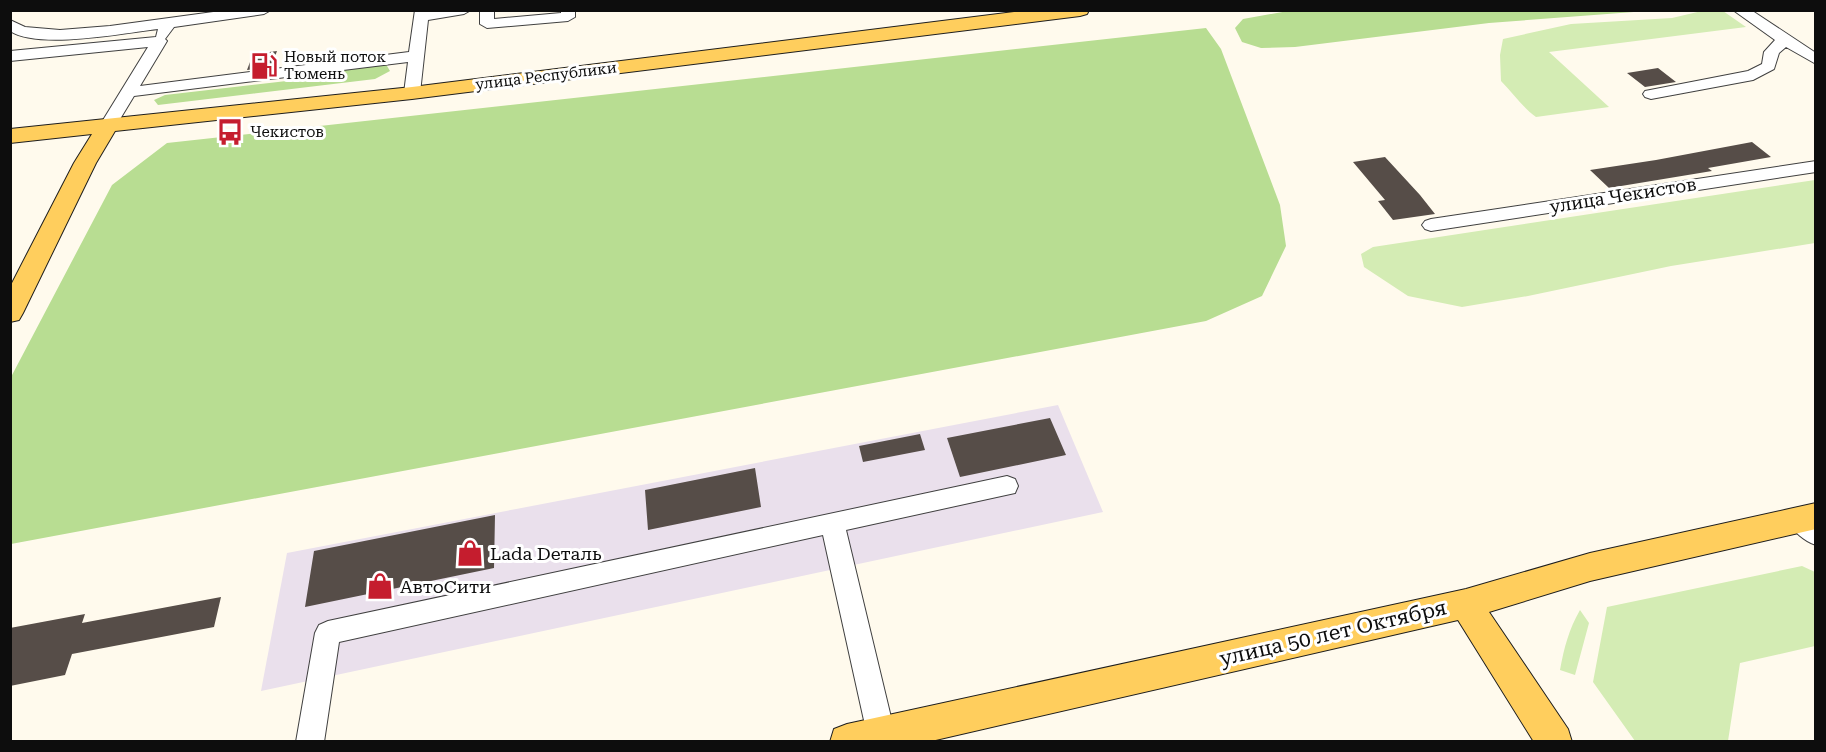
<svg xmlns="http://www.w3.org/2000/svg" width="1826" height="752" font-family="'Roboto Serif',serif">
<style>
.industrial{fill:#eae0ec}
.green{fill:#d4ecb4}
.forest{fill:#b8dd92}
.building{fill:#564d48}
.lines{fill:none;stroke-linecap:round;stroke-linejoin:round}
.minor-casing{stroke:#404040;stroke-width:2}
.major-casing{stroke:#1e1e1e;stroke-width:2}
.minor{fill:#fff;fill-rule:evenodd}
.major{fill:#ffce5d;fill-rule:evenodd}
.labels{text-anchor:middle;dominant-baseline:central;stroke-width:6;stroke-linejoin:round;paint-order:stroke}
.far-poi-label{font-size:15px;fill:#0d0d0d;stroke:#fff;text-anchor:start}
.far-street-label{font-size:15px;fill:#0d0d0d;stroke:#fff}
.street-label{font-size:18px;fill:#0d0d0d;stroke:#fff}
.poi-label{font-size:18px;fill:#0d0d0d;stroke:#fff;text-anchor:start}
.near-street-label{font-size:21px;fill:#0d0d0d;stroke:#fff}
</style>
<rect width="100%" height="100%" fill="#fffaed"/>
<path class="industrial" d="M1058,405L1103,512L261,691L287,553Z"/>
<path class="green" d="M1706,10L1723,11L1746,27L1549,52L1609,107L1536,117C1522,107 1514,94 1501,81L1500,55L1503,39L1571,24L1672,18Z
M1815,180V243L1671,266L1528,296L1462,307L1408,296L1364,267L1361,254L1373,247Z
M1802,566L1815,572V646L1740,663L1728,741H1635L1593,682L1607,607Z
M1580,610L1589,623L1575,675L1560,670C1564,648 1569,629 1580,610Z"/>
<path class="forest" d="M1288,11V10L1647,11L1489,23L1295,47L1261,48L1242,42L1235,28L1243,19Z
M1206,28L1221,49L1280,205L1286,246L1262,296L1206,321L11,544V377L112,185L167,143Z
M384,61L390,71L375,79L158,105L154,100L165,95L304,79L328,67Z"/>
<path class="building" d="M277,51L271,67L247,70L253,54Z
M1658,68L1676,82L1645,87L1627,73Z
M1752,142L1771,157L1708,168L1712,171L1609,188L1590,170L1656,160Z
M1385,157L1420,195L1435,214L1393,220L1378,201L1385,200L1353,162Z
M1050,418L1066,455L960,477L947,438Z
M920,434L925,450L863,462L859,446Z
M755,468L761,507L648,530L645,490Z
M495,515L494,568L305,607L314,551Z
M221,597L214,627L72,654L65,675L10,686V628L85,614L82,623Z"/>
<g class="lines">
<defs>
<path id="minor" d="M228,10H271L264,14L174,27L165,39L167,41L140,86L409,52L415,10H471L464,14L428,20L420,93L412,98L404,93L408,62L134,96L114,129L108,130L100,125L148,47L10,61V51L156,37L158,29C124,33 39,50 10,31V20L25,27L60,30L110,26Z
M480,10H494V19L561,13V10H575V17L568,21L487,28L480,24Z
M1733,10H1751L1816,53V64L1786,47L1779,53L1774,69L1753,80L1651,99L1645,97L1643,94L1645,91L1748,71L1762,64L1764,52L1775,40Z
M1816,161V172L1431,231L1425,229L1422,225L1425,221L1431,219Z
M1007,476L1015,479L1018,486L1015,493L846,530L895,734L892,742H870L867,734L823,535L339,642L324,742H296L315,633L319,625L328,621Z
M1799,510L1807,513L1816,520V545C1804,541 1793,531 1787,520L1791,513Z"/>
<path id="major" d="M1031,10H1089L1087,14L1080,16L412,99L115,131L96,163L23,313L19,320L10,322V287L74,163L92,134L10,143V129L412,87Z
M1816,503V529L1590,581L1489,612L1568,729L1572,742H1534L1458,620L927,742H830L834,729L847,724L1466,589L1590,553Z"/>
</defs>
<use href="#minor" class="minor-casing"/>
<use href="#major" class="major-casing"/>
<use href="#minor" class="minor"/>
<use href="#major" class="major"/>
</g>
<defs>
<symbol id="fuel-bare" viewBox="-9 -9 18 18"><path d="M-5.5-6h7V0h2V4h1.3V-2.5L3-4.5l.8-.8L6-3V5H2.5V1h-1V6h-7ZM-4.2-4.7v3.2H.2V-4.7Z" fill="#c51d2e" stroke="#fff" stroke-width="2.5" paint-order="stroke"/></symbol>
<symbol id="bus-bare" viewBox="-9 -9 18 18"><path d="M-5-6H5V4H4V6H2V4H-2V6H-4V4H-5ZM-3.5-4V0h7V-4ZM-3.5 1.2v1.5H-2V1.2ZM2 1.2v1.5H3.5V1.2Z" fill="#c51d2e" stroke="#fff" stroke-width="2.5" paint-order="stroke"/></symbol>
<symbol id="shop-bare" viewBox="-9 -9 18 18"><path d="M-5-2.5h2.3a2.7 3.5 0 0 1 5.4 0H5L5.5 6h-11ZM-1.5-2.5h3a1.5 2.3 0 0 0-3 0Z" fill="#c51d2e" stroke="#fff" stroke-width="2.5" paint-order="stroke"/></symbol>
</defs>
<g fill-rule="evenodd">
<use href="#fuel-bare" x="245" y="47" width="38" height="38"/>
<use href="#bus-bare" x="211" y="113" width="38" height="38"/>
<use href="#shop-bare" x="451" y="534" width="38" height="38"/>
<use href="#shop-bare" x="361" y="567" width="38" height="38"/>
</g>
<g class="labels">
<g class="far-poi-label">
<text x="284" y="57">Новый поток<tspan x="284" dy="17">Тюмень</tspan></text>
<text x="250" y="132">Чекистов</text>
</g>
<g class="far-street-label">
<text transform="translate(546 76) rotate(-7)">улица Республики</text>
</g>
<g class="street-label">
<text transform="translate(1623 195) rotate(-9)">улица Чекистов</text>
</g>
<g class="poi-label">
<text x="490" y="553">Lada Dеталь</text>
<text x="400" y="586">АвтоСити</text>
</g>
<g class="near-street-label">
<text transform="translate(1333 633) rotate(-13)">улица 50 лет Октября</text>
</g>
</g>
<rect width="1826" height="752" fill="none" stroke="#0d0d0d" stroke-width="24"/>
</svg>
